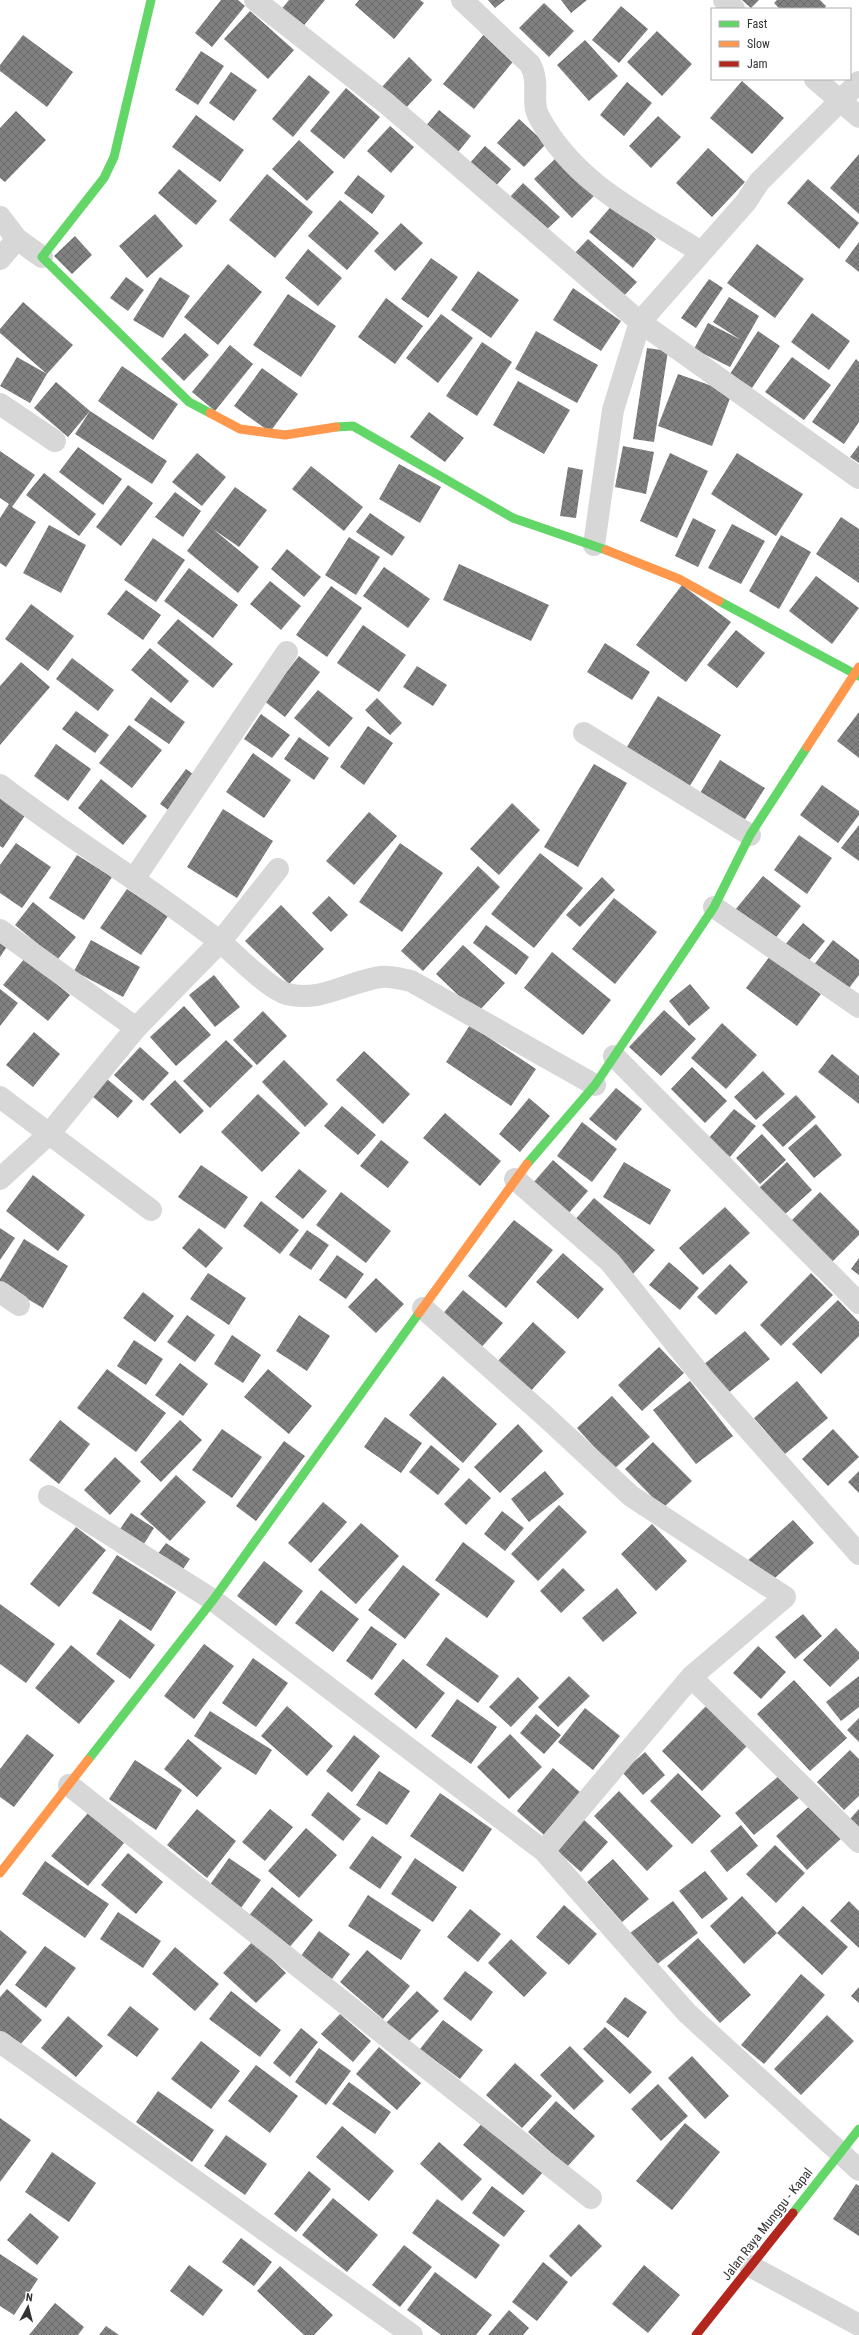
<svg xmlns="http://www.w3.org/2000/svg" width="859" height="2335" font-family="'Roboto Condensed',sans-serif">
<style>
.building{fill:url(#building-cross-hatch)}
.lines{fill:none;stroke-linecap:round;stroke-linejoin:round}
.street{stroke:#d7d7d7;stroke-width:22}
.fast{stroke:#63d668;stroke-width:9}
.slow{stroke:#ff974d;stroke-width:9}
.jam{stroke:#b3261e;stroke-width:9}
.labels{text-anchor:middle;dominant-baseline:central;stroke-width:4;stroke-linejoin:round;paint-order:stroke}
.street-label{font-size:13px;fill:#333;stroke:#fff}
</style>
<defs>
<pattern id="building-cross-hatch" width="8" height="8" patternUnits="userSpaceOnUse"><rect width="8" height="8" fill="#818181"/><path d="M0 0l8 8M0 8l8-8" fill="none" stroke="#6a6a6a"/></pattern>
</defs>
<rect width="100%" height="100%" fill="#fff"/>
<path class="building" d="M221,0H238L245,6L212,47L195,33Z
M289,0H325L300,30L279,12Z
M359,0H420L424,3L394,39L355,5Z
M488,0H505L495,8Z
M561,0H587L571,13Z
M742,0H759L751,8Z
M777,0H820L826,6L824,9H780L774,3Z
M544,3L574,31L549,57L519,28Z
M621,6L648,29L619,63L592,40Z
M250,11L294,50L268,79L224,39Z
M657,31L692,64L662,96L627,62Z
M485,33L516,58L474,109L443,84Z
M23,35L73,72L47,107L0,71V65Z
M585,40L618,76L589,101L557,65Z
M201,51L224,66L198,105L175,90Z
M409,57L432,80L404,110L381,88Z
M231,72L257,90L234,121L209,103Z
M309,75L330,92L293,137L272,119Z
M742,81L784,118L752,154L710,118Z
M627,82L652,103L624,136L600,115Z
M346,88L380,117L344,159L310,131Z
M439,110L471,136L458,152L425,127Z
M16,111L46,140L5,182L0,178V128Z
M196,115L244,150L220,182L172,147Z
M658,116L681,137L651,168L629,146Z
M519,119L546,144L524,167L497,143Z
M390,126L414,147L391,173L367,151Z
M299,140L334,172L307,201L272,169Z
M485,146L511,169L494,188L468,165Z
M708,148L745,182L712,217L676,183Z
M859,154V214L830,188Z
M556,158L594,196L572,218L534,179Z
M179,169L217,201L196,225L158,193Z
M267,174L313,212L275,258L229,220Z
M358,175L385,196L372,214L344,193Z
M808,179L859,223L839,249L787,203Z
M523,183L560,217L544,232L509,198Z
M340,200L379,233L347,270L308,236Z
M614,203L656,239L633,268L589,232Z
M155,214L183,246L147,278L119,246Z
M401,223L423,243L395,271L374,251Z
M75,236L92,255L72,274L54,256Z
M588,239L637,282L621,299L572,256Z
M859,242V272L845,261Z
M757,244L804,279L775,318L727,283Z
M308,249L342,278L318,306L285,278Z
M431,258L458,277L428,318L401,299Z
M228,264L262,292L218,345L184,317Z
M478,271L519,300L491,338L451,310Z
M126,277L144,290L128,311L110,298Z
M160,277L190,296L163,338L133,320Z
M709,279L723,288L696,328L681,318Z
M573,288L621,321L601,351L553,320Z
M288,294L336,326L301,377L253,345Z
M729,297L759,316L730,367L694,349L708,323L741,340L713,322Z
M386,298L423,326L395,364L358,337Z
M23,302L73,345L47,374L0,333V329Z
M812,313L850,341L829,370L791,342Z
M441,314L473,338L438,383L406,358Z
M536,331L598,365L577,403L515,369Z
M758,331L780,346L752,388L730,374Z
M185,333L209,355L184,381L161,359Z
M482,342L512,362L477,416L446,396Z
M230,345L253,364L215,411L192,392Z
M647,348L668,351L654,442L633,439Z
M17,357L47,374L30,403L0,386Z
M792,357L831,385L804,420L765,392Z
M856,359L859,362V422L844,444L812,422Z
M122,366L178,404L153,440L98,401Z
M262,368L298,394L270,432L234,406Z
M678,374L732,393L712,446L658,426Z
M518,381L570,410L544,454L493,425Z
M56,382L90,411L68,437L34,408Z
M90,411L167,461L152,484L75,434Z
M429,412L464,438L445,462L410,437Z
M859,445V463L850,457Z
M623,446L654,452L646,494L615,487Z
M78,447L122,479L103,505L59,472Z
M0,451L35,475L12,507L36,522L6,567L0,563V518L9,504L0,498Z
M197,453L226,477L202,506L172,482Z
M670,453L708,471L677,538L640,521Z
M737,453L803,494L776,536L711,494Z
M399,464L441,487L420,523L379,499Z
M311,466L363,507L344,531L292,489Z
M568,467L583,470L576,518L560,516Z
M44,473L96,514L79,536L26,495Z
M128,485L153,503L121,546L96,527Z
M235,487L267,510L239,547L213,529L259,567L238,593L187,551Z
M175,492L201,511L183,537L155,517Z
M370,513L405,537L392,556L356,532Z
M841,517L859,529V583L816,554Z
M693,518L716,530L698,567L675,556Z
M732,524L765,541L741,584L708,568Z
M49,525L86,545L61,593L23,573Z
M781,535L811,552L779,609L749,591Z
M349,537L380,557L356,595L325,575Z
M153,538L185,560L156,602L124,580Z
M287,549L321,577L304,597L271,569Z
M459,564L549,605L531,641L443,600Z
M384,567L430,599L408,628L363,596Z
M189,568L238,605L213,638L164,601Z
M816,576L859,608L832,644L789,611Z
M270,581L301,606L281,630L250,604Z
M682,585L731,622L686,682L636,645Z
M331,586L362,608L327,657L296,635Z
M126,590L161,615L143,640L107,614Z
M31,604L74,636L48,671L5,639Z
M178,619L233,664L213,688L157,643Z
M363,625L406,655L379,692L337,663Z
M736,630L765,653L737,688L707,665Z
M605,643L650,672L632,700L587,672Z
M150,648L189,681L171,703L131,670Z
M299,656L320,672L285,717L264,701Z
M72,658L114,690L98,711L56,679Z
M21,662L50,687L0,745V686Z
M417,666L447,685L433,706L403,687Z
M318,690L353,718L329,747L294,718Z
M658,696L721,735L688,789L625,750Z
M151,697L185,722L169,744L134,720Z
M377,698L402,723L390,735L365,710Z
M76,711L109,735L95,753L62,729Z
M859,712V758L837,741Z
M261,714L290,735L272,758L244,739Z
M129,725L162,750L132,788L99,763Z
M368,726L393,743L364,785L340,767Z
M299,737L329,758L314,780L284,759Z
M56,744L91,769L68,801L34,776Z
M253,753L291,780L264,818L226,792Z
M720,760L765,788L744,821L700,793Z
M594,764L627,783L578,867L544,847Z
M186,769L200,779L174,814L160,804Z
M101,779L147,816L123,845L78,808Z
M822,785L859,811V815L838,843L800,815Z
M0,796L26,814L3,848L0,846Z
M512,803L540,830L499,875L470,849Z
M223,809L273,841L237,898L187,867Z
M369,812L397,836L354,885L326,861Z
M859,825V861L841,848Z
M799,835L832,858L807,894L774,870Z
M16,843L51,867L22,908L0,893V865Z
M400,843L443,873L402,932L359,902Z
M540,853L583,888L534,948L491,914Z
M77,855L112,877L84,920L49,898Z
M478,866L500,887L423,971L401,951Z
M763,876L801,906L773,941L735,910Z
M602,877L615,890L580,927L566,915Z
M127,889L168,916L141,955L100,928Z
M329,896L348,915L331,932L312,913Z
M614,898L657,932L615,984L572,949Z
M33,902L76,937L57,960L15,925Z
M281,905L324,949L289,984L245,941Z
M803,923L825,941L806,964L784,946Z
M486,925L529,957L516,975L473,943Z
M0,939L8,945L0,957Z
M91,940L140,967L123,997L74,971Z
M833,940L859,960V975L846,992L813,966Z
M463,945L505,983L477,1013L436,974Z
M552,952L611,1000L583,1035L524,988Z
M770,956L821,994L797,1026L746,988Z
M25,958L70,995L48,1021L3,985Z
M214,975L240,1007L215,1027L189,995Z
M690,984L710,1008L689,1026L669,1001Z
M0,989L18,1003L0,1026Z
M184,1006L211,1035L176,1066L150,1037Z
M664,1010L696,1039L661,1076L629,1047Z
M263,1011L287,1036L257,1065L233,1040Z
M722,1023L757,1055L726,1089L691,1058Z
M470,1025L536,1069L511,1106L446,1062Z
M34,1032L60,1054L33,1087L6,1065Z
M226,1040L253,1066L210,1108L183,1081Z
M140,1047L169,1073L143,1101L114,1075Z
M364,1051L410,1094L383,1124L336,1080Z
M832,1054L859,1076V1104L818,1072Z
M284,1060L328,1104L305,1127L262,1082Z
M692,1067L727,1101L705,1123L671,1089Z
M763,1071L785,1094L756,1120L734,1097Z
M107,1079L133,1101L118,1118L92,1096Z
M175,1080L204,1111L180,1134L150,1104Z
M616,1088L642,1109L616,1141L589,1119Z
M258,1094L300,1133L262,1172L221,1132Z
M796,1095L816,1117L783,1147L762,1125Z
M529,1098L550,1116L520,1152L499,1134Z
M342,1106L376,1135L358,1155L324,1126Z
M734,1109L756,1126L730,1157L708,1139Z
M445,1113L501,1161L480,1186L423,1138Z
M582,1122L617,1149L592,1182L557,1156Z
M816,1124L842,1155L814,1178L788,1148Z
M762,1134L786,1160L760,1184L736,1158Z
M381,1140L409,1162L388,1188L360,1166Z
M553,1160L588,1191L568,1214L533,1183Z
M624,1162L671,1190L650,1225L603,1197Z
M787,1162L812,1190L783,1216L758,1189Z
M201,1165L248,1197L225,1229L178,1197Z
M299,1169L327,1191L303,1219L275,1197Z
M33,1175L85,1215L58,1251L6,1211Z
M341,1192L391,1231L366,1263L316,1225Z
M820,1192L859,1231V1235L829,1265L788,1224Z
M594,1198L655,1250L633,1274L573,1222Z
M261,1201L299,1230L280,1254L243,1226Z
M725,1207L750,1233L703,1275L679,1248Z
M514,1220L553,1250L506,1308L468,1276Z
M0,1228L15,1238L0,1260Z
M199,1228L223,1248L206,1268L182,1248Z
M307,1230L329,1245L311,1270L289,1255Z
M24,1239L68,1266L43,1308L0,1283V1279Z
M563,1253L604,1289L578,1319L536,1282Z
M337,1255L364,1274L346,1299L319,1280Z
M859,1258V1275L851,1269Z
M669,1262L699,1288L680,1310L649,1285Z
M730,1264L748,1282L716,1315L697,1297Z
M208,1273L246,1298L229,1325L190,1299Z
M811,1273L833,1295L781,1346L760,1325Z
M376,1278L404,1304L376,1333L348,1307Z
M463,1290L503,1323L479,1350L440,1317Z
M143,1292L174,1316L155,1342L123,1318Z
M838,1300L859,1322V1336L821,1374L792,1344Z
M187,1315L215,1335L195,1362L167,1342Z
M299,1315L330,1336L307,1371L276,1351Z
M533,1322L566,1352L528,1394L495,1364Z
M745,1331L770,1359L727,1394L703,1365Z
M232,1335L261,1355L243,1383L214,1364Z
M134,1340L163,1359L146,1385L117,1366Z
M659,1347L684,1373L642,1411L618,1385Z
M180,1363L208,1384L183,1416L155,1395Z
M107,1369L166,1413L136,1452L77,1408Z
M268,1369L312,1406L289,1434L244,1397Z
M443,1376L497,1424L463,1463L409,1415Z
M690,1381L733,1436L696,1464L653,1410Z
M797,1381L828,1418L785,1454L754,1418Z
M612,1396L650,1437L614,1469L577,1428Z
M385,1417L422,1443L401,1473L364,1447Z
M60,1420L90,1444L59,1484L29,1460Z
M180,1420L202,1440L161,1482L140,1462Z
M518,1424L543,1451L500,1493L474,1467Z
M222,1429L262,1457L232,1498L192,1470Z
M833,1429L859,1457L828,1486L802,1459Z
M284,1441L305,1456L256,1521L236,1506Z
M653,1442L692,1481L663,1508L625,1469Z
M431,1445L460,1469L438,1495L409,1472Z
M115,1457L141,1481L110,1515L84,1490Z
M545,1471L564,1494L529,1522L511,1499Z
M859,1471V1493L848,1482Z
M176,1475L206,1502L170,1541L140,1514Z
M469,1478L491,1498L466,1525L444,1504Z
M323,1502L347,1522L311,1563L288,1543Z
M559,1505L587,1532L538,1581L511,1554Z
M502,1511L524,1528L505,1551L484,1534Z
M131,1513L154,1528L142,1547L118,1532Z
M793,1520L814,1543L767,1585L746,1562Z
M361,1523L399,1556L356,1604L318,1570Z
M652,1524L687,1561L656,1591L621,1554Z
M76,1527L106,1550L59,1607L30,1584Z
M463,1542L515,1581L487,1618L435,1580Z
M166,1543L190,1559L181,1572L157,1555Z
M117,1555L176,1592L151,1631L92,1593Z
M264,1561L303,1591L276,1626L237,1596Z
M403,1565L440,1594L405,1639L368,1610Z
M563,1568L585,1590L561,1613L540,1591Z
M617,1588L637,1613L603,1642L582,1618Z
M321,1590L359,1619L333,1652L295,1623Z
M0,1604L55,1644L26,1683L0,1664Z
M803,1614L822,1636L795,1659L775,1637Z
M120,1619L155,1645L130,1679L96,1654Z
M371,1626L397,1644L372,1680L346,1661Z
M836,1628L859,1652V1659L830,1687L803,1660Z
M446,1637L499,1676L478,1703L426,1665Z
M204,1644L234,1666L194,1719L164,1696Z
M71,1645L115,1681L79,1724L35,1688Z
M758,1646L786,1672L761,1699L733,1673Z
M253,1658L288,1683L256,1727L222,1703Z
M403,1659L445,1693L416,1729L374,1694Z
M569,1676L590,1696L558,1727L538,1707Z
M859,1676V1707L841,1721L826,1702Z
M518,1677L539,1698L511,1727L489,1707Z
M794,1680L847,1738L810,1771L757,1714Z
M457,1699L497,1727L471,1764L431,1736Z
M708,1704L749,1744L702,1791L662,1751Z
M287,1706L333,1746L307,1776L261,1736Z
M585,1708L620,1736L593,1770L558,1742Z
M210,1711L272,1750L256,1775L194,1736Z
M536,1714L561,1735L544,1754L520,1733Z
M859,1718V1742L847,1730Z
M27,1734L54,1755L14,1807L0,1797V1769Z
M510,1734L542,1767L509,1799L477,1767Z
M354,1735L380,1756L352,1792L326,1771Z
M188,1739L222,1768L197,1797L164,1769Z
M850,1750L859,1759V1796L844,1810L817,1782Z
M645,1752L665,1775L643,1795L622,1772Z
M135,1760L182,1790L156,1830L109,1799Z
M553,1768L581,1793L544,1835L517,1811Z
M379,1771L410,1791L387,1825L356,1805Z
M678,1773L721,1816L692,1844L650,1801Z
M780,1775L799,1798L754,1835L735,1813Z
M619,1791L673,1846L647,1871L594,1816Z
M328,1792L361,1819L343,1841L311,1815Z
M440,1793L492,1829L463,1872L410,1836Z
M814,1802L844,1836L807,1870L776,1836Z
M197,1809L236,1841L207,1878L167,1845Z
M270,1809L293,1827L265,1861L242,1842Z
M859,1809V1828L850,1819Z
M88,1813L124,1843L88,1886L51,1856Z
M582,1818L608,1842L581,1872L554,1848Z
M741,1825L758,1846L727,1872L710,1851Z
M306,1828L337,1855L299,1898L268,1871Z
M372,1836L402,1857L380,1889L349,1868Z
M775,1845L805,1873L776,1903L746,1874Z
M128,1853L163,1882L136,1914L101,1885Z
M229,1858L261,1880L241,1908L209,1886Z
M415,1858L457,1887L433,1922L391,1894Z
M613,1859L649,1899L622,1922L587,1882Z
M45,1861L109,1904L85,1938L22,1894Z
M705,1871L728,1899L702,1919L679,1891Z
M272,1887L313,1920L287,1950L247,1918Z
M368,1895L421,1930L401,1960L348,1926Z
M742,1896L777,1933L803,1906L848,1947L822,1975L777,1933L744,1964L710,1926Z
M673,1901L698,1933L656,1965L630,1933Z
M849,1901L859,1911V1948L830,1921Z
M564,1905L597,1934L569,1965L536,1937Z
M470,1909L501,1934L478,1962L447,1937Z
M118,1912L161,1941L143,1968L100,1939Z
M0,1930L27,1952L0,1986Z
M319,1931L350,1954L332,1979L301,1956Z
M698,1938L751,1995L720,2023L667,1966Z
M511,1939L547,1973L524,1997L488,1963Z
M253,1941L286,1973L256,2003L223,1973Z
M45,1946L76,1968L46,2008L15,1985Z
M175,1947L219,1984L195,2011L152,1974Z
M367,1950L410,1986L383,2019L340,1982Z
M465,1971L493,1992L471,2021L443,1999Z
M801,1974L825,1995L764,2064L741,2045Z
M859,1987V2003L851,1996Z
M7,1989L42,2020L18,2047L0,2031V1997Z
M231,1991L281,2030L260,2057L209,2019Z
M417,1991L439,2011L406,2044L385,2024Z
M625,1997L647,2012L628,2038L606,2022Z
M130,2006L159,2029L137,2057L107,2035Z
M340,2014L371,2041L353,2062L321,2034Z
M827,2015L854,2041L801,2095L774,2069Z
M68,2016L103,2046L76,2077L41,2048Z
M443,2020L483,2050L460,2079L420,2049Z
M605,2027L652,2072L630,2094L583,2049Z
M301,2028L318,2042L290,2077L273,2063Z
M201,2041L240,2071L211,2109L171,2079Z
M570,2046L604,2081L574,2110L540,2075Z
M379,2047L421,2083L397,2110L356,2074Z
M319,2048L351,2071L326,2105L295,2082Z
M692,2056L729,2096L705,2119L668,2078Z
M515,2063L552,2096L522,2128L486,2095Z
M256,2065L298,2096L270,2133L228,2101Z
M349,2082L391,2112L375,2134L332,2104Z
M658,2084L688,2116L661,2141L631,2109Z
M158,2091L214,2130L192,2162L136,2122Z
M556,2101L595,2136L567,2167L528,2132Z
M0,2118L31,2140L0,2182Z
M484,2121L544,2171L523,2195L463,2145Z
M685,2123L720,2152L672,2210L636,2181Z
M342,2126L394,2171L369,2201L316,2157Z
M226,2135L267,2164L245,2195L204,2166Z
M439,2142L482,2179L462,2201L420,2164Z
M52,2152L96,2183L69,2222L25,2192Z
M309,2171L331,2189L296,2232L274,2214Z
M856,2184L859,2186V2236L833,2219Z
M492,2186L525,2211L504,2237L472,2213Z
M333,2198L378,2235L347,2272L302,2235Z
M437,2199L500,2245L476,2279L412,2233Z
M30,2213L59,2237L37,2265L7,2240Z
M579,2224L602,2246L571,2277L549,2256Z
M241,2238L272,2262L254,2286L222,2262Z
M404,2245L432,2267L400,2307L372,2285Z
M0,2254L38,2279L14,2315L0,2306Z
M543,2262L568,2282L537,2321L512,2302Z
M189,2265L223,2290L203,2316L170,2291Z
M644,2265L680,2295L648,2333L612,2304Z
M280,2266L333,2315L314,2335H304L257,2291Z
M435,2272L492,2315L476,2335H441L407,2310Z
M55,2303L84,2327L78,2335H29Z
M509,2310L529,2328L523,2335H488Z
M106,2326L119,2335H99Z"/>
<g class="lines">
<path class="street" d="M255,0L387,104L640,322L859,478
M462,0L530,64C541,84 530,101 539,117C575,184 639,213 701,252
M724,0L734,9
M815,79L859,117
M0,217L17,239L42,257
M0,259L17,239
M0,404L55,441
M594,545L613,410L640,322L746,202L759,182L859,82
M584,733L750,835
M0,785C72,840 149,886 220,942C237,955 268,989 287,994C320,1003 349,981 381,977C391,976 401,979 411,981L595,1085
M134,879L287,652
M714,907L859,1007
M0,930L136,1028
M614,1056L859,1303
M0,1097L151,1210
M0,1179L49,1134L136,1028L220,942L278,869
M515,1179L610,1262L703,1378L859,1554
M0,1292L19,1305
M423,1308L546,1417L631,1496L785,1597L691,1677L544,1851
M49,1496L213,1600L544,1851L687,2013L859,2170
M691,1677L859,1842
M69,1785L591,2198
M0,2042L412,2335
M750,2266L859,2325"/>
<path class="fast" d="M151,0L114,157L104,178L42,257L189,402L210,413
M336,427L353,426L513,518L606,550
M719,601L859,676
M527,1164L595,1085L714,907L750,835L807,747
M88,1760L213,1600L419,1313
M793,2213L859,2129"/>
<path class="slow" d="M210,413L240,429L285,435L336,427
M606,550L679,579L719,601
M807,747L859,667
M419,1313L527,1164
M0,1873L88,1760"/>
<path class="jam" d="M696,2335L793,2213"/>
</g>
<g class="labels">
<g class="street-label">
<text transform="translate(767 2224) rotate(-52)">Jalan Raya Munggu - Kapal</text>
</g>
</g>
<rect x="711" y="8" width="140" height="72" fill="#ffffff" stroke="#adadad"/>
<rect x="719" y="21" width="20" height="6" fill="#63d668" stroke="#adadad"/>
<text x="747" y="28" font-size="12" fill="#333333">Fast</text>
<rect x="719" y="41" width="20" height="6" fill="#ff974d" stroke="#adadad"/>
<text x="747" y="48" font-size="12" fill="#333333">Slow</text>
<rect x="719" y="61" width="20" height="6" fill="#b3261e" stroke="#adadad"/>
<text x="747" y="68" font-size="12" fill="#333333">Jam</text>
<g transform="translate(28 2307) rotate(7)" stroke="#ffffff" stroke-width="3" paint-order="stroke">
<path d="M0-3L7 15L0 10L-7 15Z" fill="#333333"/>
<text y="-6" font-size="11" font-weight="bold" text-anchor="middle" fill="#333333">N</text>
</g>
</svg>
